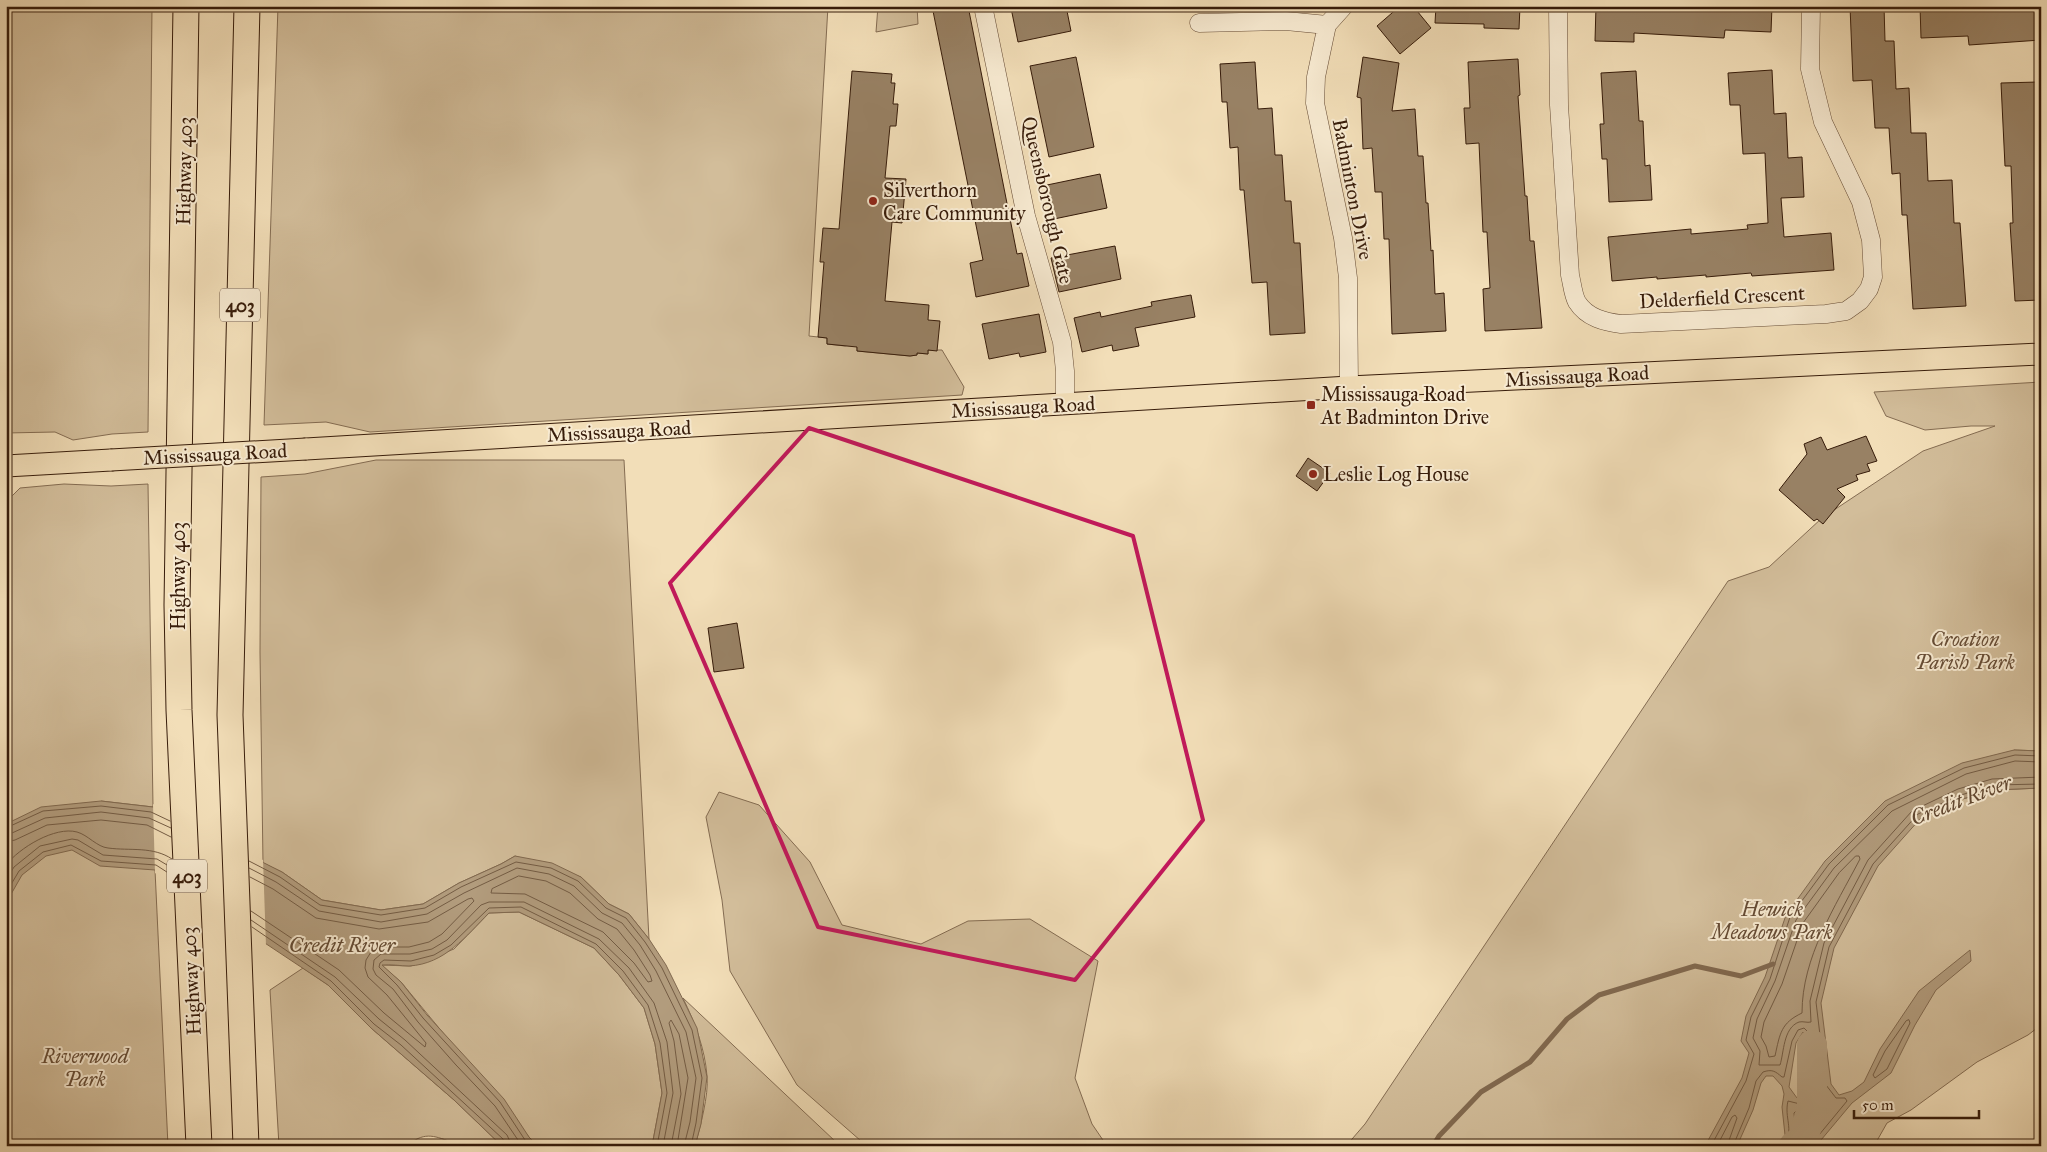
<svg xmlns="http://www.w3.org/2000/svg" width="2047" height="1152" font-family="'IM FELL Great Primer',serif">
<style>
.green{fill:#d2bd9a;stroke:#846c52}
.water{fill:#b29c7d;stroke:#81694f;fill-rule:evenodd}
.pier{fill:#f2deb8}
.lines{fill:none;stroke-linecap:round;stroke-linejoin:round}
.shore{stroke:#745c44;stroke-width:1}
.stream{stroke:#81694f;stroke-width:5}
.river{stroke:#b29c7d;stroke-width:30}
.building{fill:#988164;stroke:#371c0a}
.minor-casing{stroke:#664c36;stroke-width:19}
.major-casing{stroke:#371c0a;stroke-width:23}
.highway-casing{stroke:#371c0a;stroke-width:27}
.minor{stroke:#f7ead1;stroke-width:18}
.major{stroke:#f2deb8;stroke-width:21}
.highway{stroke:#f2deb8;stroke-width:25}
.major-bridge-casing{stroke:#371c0a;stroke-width:23;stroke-linecap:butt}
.major-bridge{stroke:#f2deb8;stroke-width:21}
.marked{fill:none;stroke:#c2185b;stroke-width:4;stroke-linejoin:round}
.poi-dot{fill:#8f2418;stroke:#f7ead1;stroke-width:2}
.labels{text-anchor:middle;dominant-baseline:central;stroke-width:4;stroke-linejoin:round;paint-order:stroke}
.shield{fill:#f7ead1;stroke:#715a46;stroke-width:1}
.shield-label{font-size:19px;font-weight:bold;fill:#371c0a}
.street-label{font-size:20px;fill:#371c0a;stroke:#f7ead1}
.poi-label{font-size:20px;fill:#371c0a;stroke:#f7ead1;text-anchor:start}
.park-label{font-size:20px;font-style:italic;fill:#664c35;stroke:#f7ead1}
.water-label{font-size:21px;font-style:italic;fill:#624932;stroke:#f7ead1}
</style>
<rect width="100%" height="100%" fill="#f2deb8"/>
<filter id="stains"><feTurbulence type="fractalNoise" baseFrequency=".004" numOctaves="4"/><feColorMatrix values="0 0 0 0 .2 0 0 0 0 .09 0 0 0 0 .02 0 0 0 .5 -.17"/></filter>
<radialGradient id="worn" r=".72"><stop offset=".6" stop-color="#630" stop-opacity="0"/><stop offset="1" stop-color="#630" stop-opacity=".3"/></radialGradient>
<path class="green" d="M6,6H152L148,432L112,434L73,440L55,432L6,433Z
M278,6H828L809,336L827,338V344L845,346L857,343V351L910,356L917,355V353L928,354V350H942L964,387L962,395L370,432L326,422L264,425Z
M878,6H917L918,24L876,32Z
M2041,382V751L2014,750L1963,799L1995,790L2041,788V1025L2028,1035L1977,1062L1911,1110L1887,1123L1874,1146H1346L1365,1124L1728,581L1769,567L1822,518L1923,451L1995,426H1971L1925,430L1886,416L1874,392Z
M376,460H624L649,939L629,914L609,904L581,877L515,856L501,864L459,883L423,904L381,910L322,900L282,872L263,863L260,652L261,477L305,474Z
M64,484L111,486L148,484L153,807L101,801L155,870L168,1146H6V496H12L20,488Z
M719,792L759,805L810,862L842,925L921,944L968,921L1030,919L1098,961L1075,1078L1092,1124L1107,1146H923L861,1141L797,1085L730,971L722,900L706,817Z
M519,912L594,948L619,975L644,1008L655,1044L662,1093L652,1146H538L529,1137L401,982L381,965L411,966L454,949L489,913Z
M303,968L328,985L371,1028L454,1100L502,1146H452L451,1142C433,1135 423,1132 407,1146H279L270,990Z
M683,998L836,1142L843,1146H695C700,1127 709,1095 707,1076C705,1049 695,1023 683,998Z"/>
<path class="water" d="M2014,750L2041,751V788L1995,790L1962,799L1920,819L1878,866L1834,948L1821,1003L1831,1084L1839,1095L1852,1091L1864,1082L1880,1049L1919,991L1970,950L1971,961L1936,990L1915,1025L1891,1073L1852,1103L1816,1146H1780L1785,1135L1782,1107L1784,1094L1782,1086L1773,1076H1766L1761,1083L1753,1110L1737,1146H1705L1742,1078L1749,1053L1741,1041L1746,1016L1765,977L1786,915L1825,861L1885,801L1962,763ZM1803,1032L1807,1047L1806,1070L1810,1071L1811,1084L1818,1098L1815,1115H1814L1810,1108L1801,1098H1797L1789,1087L1796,1043Z
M101,801L153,807L282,872L322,900L381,910L423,904L459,883L501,864L515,856L552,863L581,877L609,904L629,914L649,939L666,965L697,1028L707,1077L701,1124L695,1146H652L662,1093L655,1044L644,1008L619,975L594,948L519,912L489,913C466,936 445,964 409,966C400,966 391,964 382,965L401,982L427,1015L504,1099L529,1137L538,1146H502L454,1100L371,1028L328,985L155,870L100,866L72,850L46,856L22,875L6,903V824L41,807Z"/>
<path class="pier" d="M153,804L263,860L266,946L155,873Z"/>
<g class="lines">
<path class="shore" d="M2041,762L2015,761L1966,774L1892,811L1834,868L1796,920L1775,981L1757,1019L1753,1038L1760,1051L1759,1065H1780C1784,1053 1783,1028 1799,1022C1803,1021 1807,1023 1811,1022L1810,1001L1824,943L1868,860L1912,811L1958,789L1992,779L2041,777
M6,828L43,811L101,806L151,812L170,821
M6,834L12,833L45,818L101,812L149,818L171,828
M6,842L15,840L47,825L101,820L147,825L171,837
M1856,856H1859L1860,859C1835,907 1802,957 1802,1013C1781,1023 1780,1033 1775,1056L1769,1057L1766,1046L1761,1037L1764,1022L1782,984L1803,923L1839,873Z
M249,861L280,877L320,905L381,915L425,908L461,887L516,862L551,868L578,881L606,908L626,918L645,942L662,968L692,1030L702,1078L696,1123L691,1146
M6,865C19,848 55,826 77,832C88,835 97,847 108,848C130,851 153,846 172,859
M249,868L276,882L319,911L381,922L427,914L464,893L517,868L549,874L574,886L602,913L622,923L640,945L656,971L686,1032L696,1078L690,1122L684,1146
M519,876L546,881L570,893L598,919L617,929L634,950L650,975L652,981L648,982L634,963L603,932L525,894L491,893L492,889Z
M250,877L273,889L316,918L379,929L428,922L468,899L472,898L474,901L442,934L429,942L409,947H379L371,952L366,960L365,968L368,977L387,995L426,1043L425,1047L384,1013L339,970L251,911
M6,880L14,867L40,846L72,839L78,840L103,855L157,859L172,868
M6,893L19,871L43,852L71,845L101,861L156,865L173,876
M251,920L335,977L379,1019L405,1040L507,1135L512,1146
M252,927L331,981L374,1024L401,1045L503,1139L505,1146
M1909,1020L1910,1023L1887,1069L1875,1078L1873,1075L1885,1051L1906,1021Z
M522,1146L495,1106L456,1065L418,1022L393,989L376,975L373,969L374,960L381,954H410L432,949L447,940L481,905L489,902H524L599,939L629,968L654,1003L667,1042L673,1093L663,1146
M531,1146L525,1140L500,1102L423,1018L397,985L379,967L380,963L384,960L411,961L434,955L451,945L489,908L521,907L596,944L623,971L648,1005L660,1043L667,1093L657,1146
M671,1146L681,1094L674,1041L669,1023L671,1020L679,1034L688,1078L677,1146
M1711,1146L1746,1081L1754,1054L1746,1040L1751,1017L1770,979L1790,917L1829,864L1888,805L1964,768L2015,755L2041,756
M1717,1146L1732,1117L1735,1115L1737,1118L1727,1146
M1733,1146L1749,1108L1756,1081L1763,1072C1772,1069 1775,1071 1782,1077H1784L1792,1041L1798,1030L1804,1028L1809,1033L1812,1047V1066L1815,1071L1816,1082L1823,1098L1820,1117L1815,1120L1810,1119L1800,1104L1788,1101C1784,1118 1794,1128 1785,1146
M1792,1146L1796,1135L1794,1113L1796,1111L1805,1123L1815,1128L1808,1139L1807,1146
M1813,1146L1814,1141L1847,1101L1845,1098H1836L1826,1085L1816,1002L1829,947L1873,864L1918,814L1961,795L1994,785L2041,784"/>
<path class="stream" d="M1433,1146L1439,1136L1481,1092L1530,1062L1567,1019L1599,995L1695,966L1741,976L1773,964"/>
<path class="river" d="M1794,1146L1803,1139L1812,1108V1045"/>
</g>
<path class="building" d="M932,6H968L1017,254L1022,253L1029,286L976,297L970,263L983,260Z
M1021,6H1066L1071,31L1018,42L1011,8Z
M1400,6H1413L1431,28L1400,54L1377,26Z
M1436,6H1520L1519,29L1484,28V24L1435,23Z
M1596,6H1772L1771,32L1725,30L1724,38L1634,33V42L1595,41Z
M1850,6H1884L1885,41H1894L1896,89L1909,88L1911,133H1926L1928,181L1952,180L1954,223H1960L1966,306L1913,309L1907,215H1902L1900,173L1892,174L1889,128H1875L1872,80L1853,81Z
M1920,6H2041V40L1969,45L1968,36L1921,38Z
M1076,57L1094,147L1049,157L1030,66Z
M1363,57L1399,63L1392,111L1415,109L1418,156H1423L1426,203H1428L1431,251L1433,250L1435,294L1444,293L1446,331L1392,334L1389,239H1384L1382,192H1375L1372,148L1363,149L1361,98L1357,97Z
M1518,59L1520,95L1518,96L1525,196H1527L1530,241H1534L1542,328L1485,331L1483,289L1490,288L1487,232H1483L1479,143L1466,144L1464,108H1470L1468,62Z
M1255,62L1258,109L1272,108L1275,155H1282L1285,201H1291L1294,243H1300L1305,333L1270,335L1267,282L1252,283L1244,190H1240L1238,147L1230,148L1227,102H1222L1220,64Z
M1772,70L1774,114L1786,113L1788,158L1802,157L1804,197L1781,198L1784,237L1831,233L1834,270L1752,276L1751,273L1706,277V275L1657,279V277L1612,281L1608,237L1691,229V234L1748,229L1747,225L1768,223L1765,153L1743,154L1740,105H1730L1728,73Z
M852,71L892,74L891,83H895L893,104H898L896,126H890L885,178L906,179L902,223L892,222L885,301L929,305L928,320L940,321L937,351L928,350V354L917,353V355L910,356L857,351V347L827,344V338L818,337L824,262H820L823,228L839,229Z
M1636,71L1639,121H1643L1645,166L1650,165L1652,200L1609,202L1607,159H1602L1600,124H1604L1601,73Z
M2038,82L2039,129H2041V300L2015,301L2010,223H2013L2011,166H2005L2001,83Z
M1100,174L1107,208L1054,219L1047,185Z
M1115,246L1121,279L1059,292L1051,258Z
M1191,295L1195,317L1135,328L1139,346L1113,351L1112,345L1082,352L1074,318L1100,312L1101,317L1152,306L1151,302Z
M1039,314L1046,352L1020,357L1019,353L989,359L982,324Z
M1866,436L1877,461L1867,464L1870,471L1856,475L1858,480L1837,489L1845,497L1823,524L1817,519L1814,521L1779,490L1807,454L1804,444L1821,437L1827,450Z
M1308,458L1330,473L1317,491L1296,476Z
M737,623L744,668L714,672L708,628Z"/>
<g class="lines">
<defs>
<path id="minor" d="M983,6L1026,216L1062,342L1065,371V405
M1344,6L1327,25L1316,77L1315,103L1343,238L1348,278L1349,387
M1558,6L1559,105L1570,275C1572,283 1573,295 1577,302C1587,318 1605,322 1621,324L1826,314L1846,311L1860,301L1869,289L1873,277L1871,240L1861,202L1823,122L1810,69L1811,6
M1199,23L1286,21L1327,25"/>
<path id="major" d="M306,449L1349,387L2041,354
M6,466L111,460"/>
<path id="highway" d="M186,6L177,605L179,710L199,1146
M246,1146L230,715L247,6"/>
</defs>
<use href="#minor" class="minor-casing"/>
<use href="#major" class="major-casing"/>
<use href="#highway" class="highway-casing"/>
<use href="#minor" class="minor"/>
<use href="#major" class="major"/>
<use href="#highway" class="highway"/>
<defs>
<path id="major-bridge" d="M111,460L306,449"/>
</defs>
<use href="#major-bridge" class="major-bridge-casing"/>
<use href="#major-bridge" class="major-bridge"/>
</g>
<path class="marked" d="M809,428L1133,536L1203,820L1075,980L818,927L670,583Z"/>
<g class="poi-dot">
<circle cx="873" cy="201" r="5"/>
<rect x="1306" y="400" width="10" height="10" rx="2.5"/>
<circle cx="1313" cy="474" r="5"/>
</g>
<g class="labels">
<g class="shield">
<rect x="220" y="288.5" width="40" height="33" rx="4"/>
<rect x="167" y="859.5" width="40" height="33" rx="4"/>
</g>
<g class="shield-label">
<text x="240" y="305">403</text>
<text x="187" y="876">403</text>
</g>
<g class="street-label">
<text transform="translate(184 171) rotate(-89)">Highway 403</text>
<text transform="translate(1353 189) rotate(79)">Badminton Drive</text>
<text transform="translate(1048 200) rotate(77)">Queensborough Gate</text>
<text transform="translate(1722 297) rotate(-3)">Delderfield Crescent</text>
<text transform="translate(1577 376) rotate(-3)">Mississauga Road</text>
<text transform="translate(1023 407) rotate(-3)">Mississauga Road</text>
<text transform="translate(619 431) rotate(-3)">Mississauga Road</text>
<text transform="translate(215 454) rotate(-3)">Mississauga Road</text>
<text transform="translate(178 576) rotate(-90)">Highway 403</text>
<text transform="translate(191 981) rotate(-93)">Highway 403</text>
</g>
<g class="poi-label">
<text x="883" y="190">Silverthorn<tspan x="883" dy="23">Care Community</tspan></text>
<text x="1321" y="394">Mississauga Road<tspan x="1321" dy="23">At Badminton Drive</tspan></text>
<text x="1323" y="474">Leslie Log House</text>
</g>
<g class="park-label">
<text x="1965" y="639">Croation<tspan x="1965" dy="23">Parish Park</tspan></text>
<text x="1772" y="909">Hewick<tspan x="1772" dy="23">Meadows Park</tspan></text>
<text x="85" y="1056">Riverwood<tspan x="85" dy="23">Park</tspan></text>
</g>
<g class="water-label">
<text transform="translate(1961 800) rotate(-21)">Credit River</text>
<text x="342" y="945">Credit River</text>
</g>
</g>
<rect width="2047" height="1152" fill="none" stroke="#f2deb8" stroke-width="25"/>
<rect x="8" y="8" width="2032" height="1137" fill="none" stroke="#371c0a" stroke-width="2.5"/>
<rect x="12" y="12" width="2022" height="1127" fill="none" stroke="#371c0a"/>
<path d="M1854 1110v8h125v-8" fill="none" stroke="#371c0a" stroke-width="2.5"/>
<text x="1862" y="1110" font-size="15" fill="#371c0a" stroke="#f7ead1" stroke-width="4" paint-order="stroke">50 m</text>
<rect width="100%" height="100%" filter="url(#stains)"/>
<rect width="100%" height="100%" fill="url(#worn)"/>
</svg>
